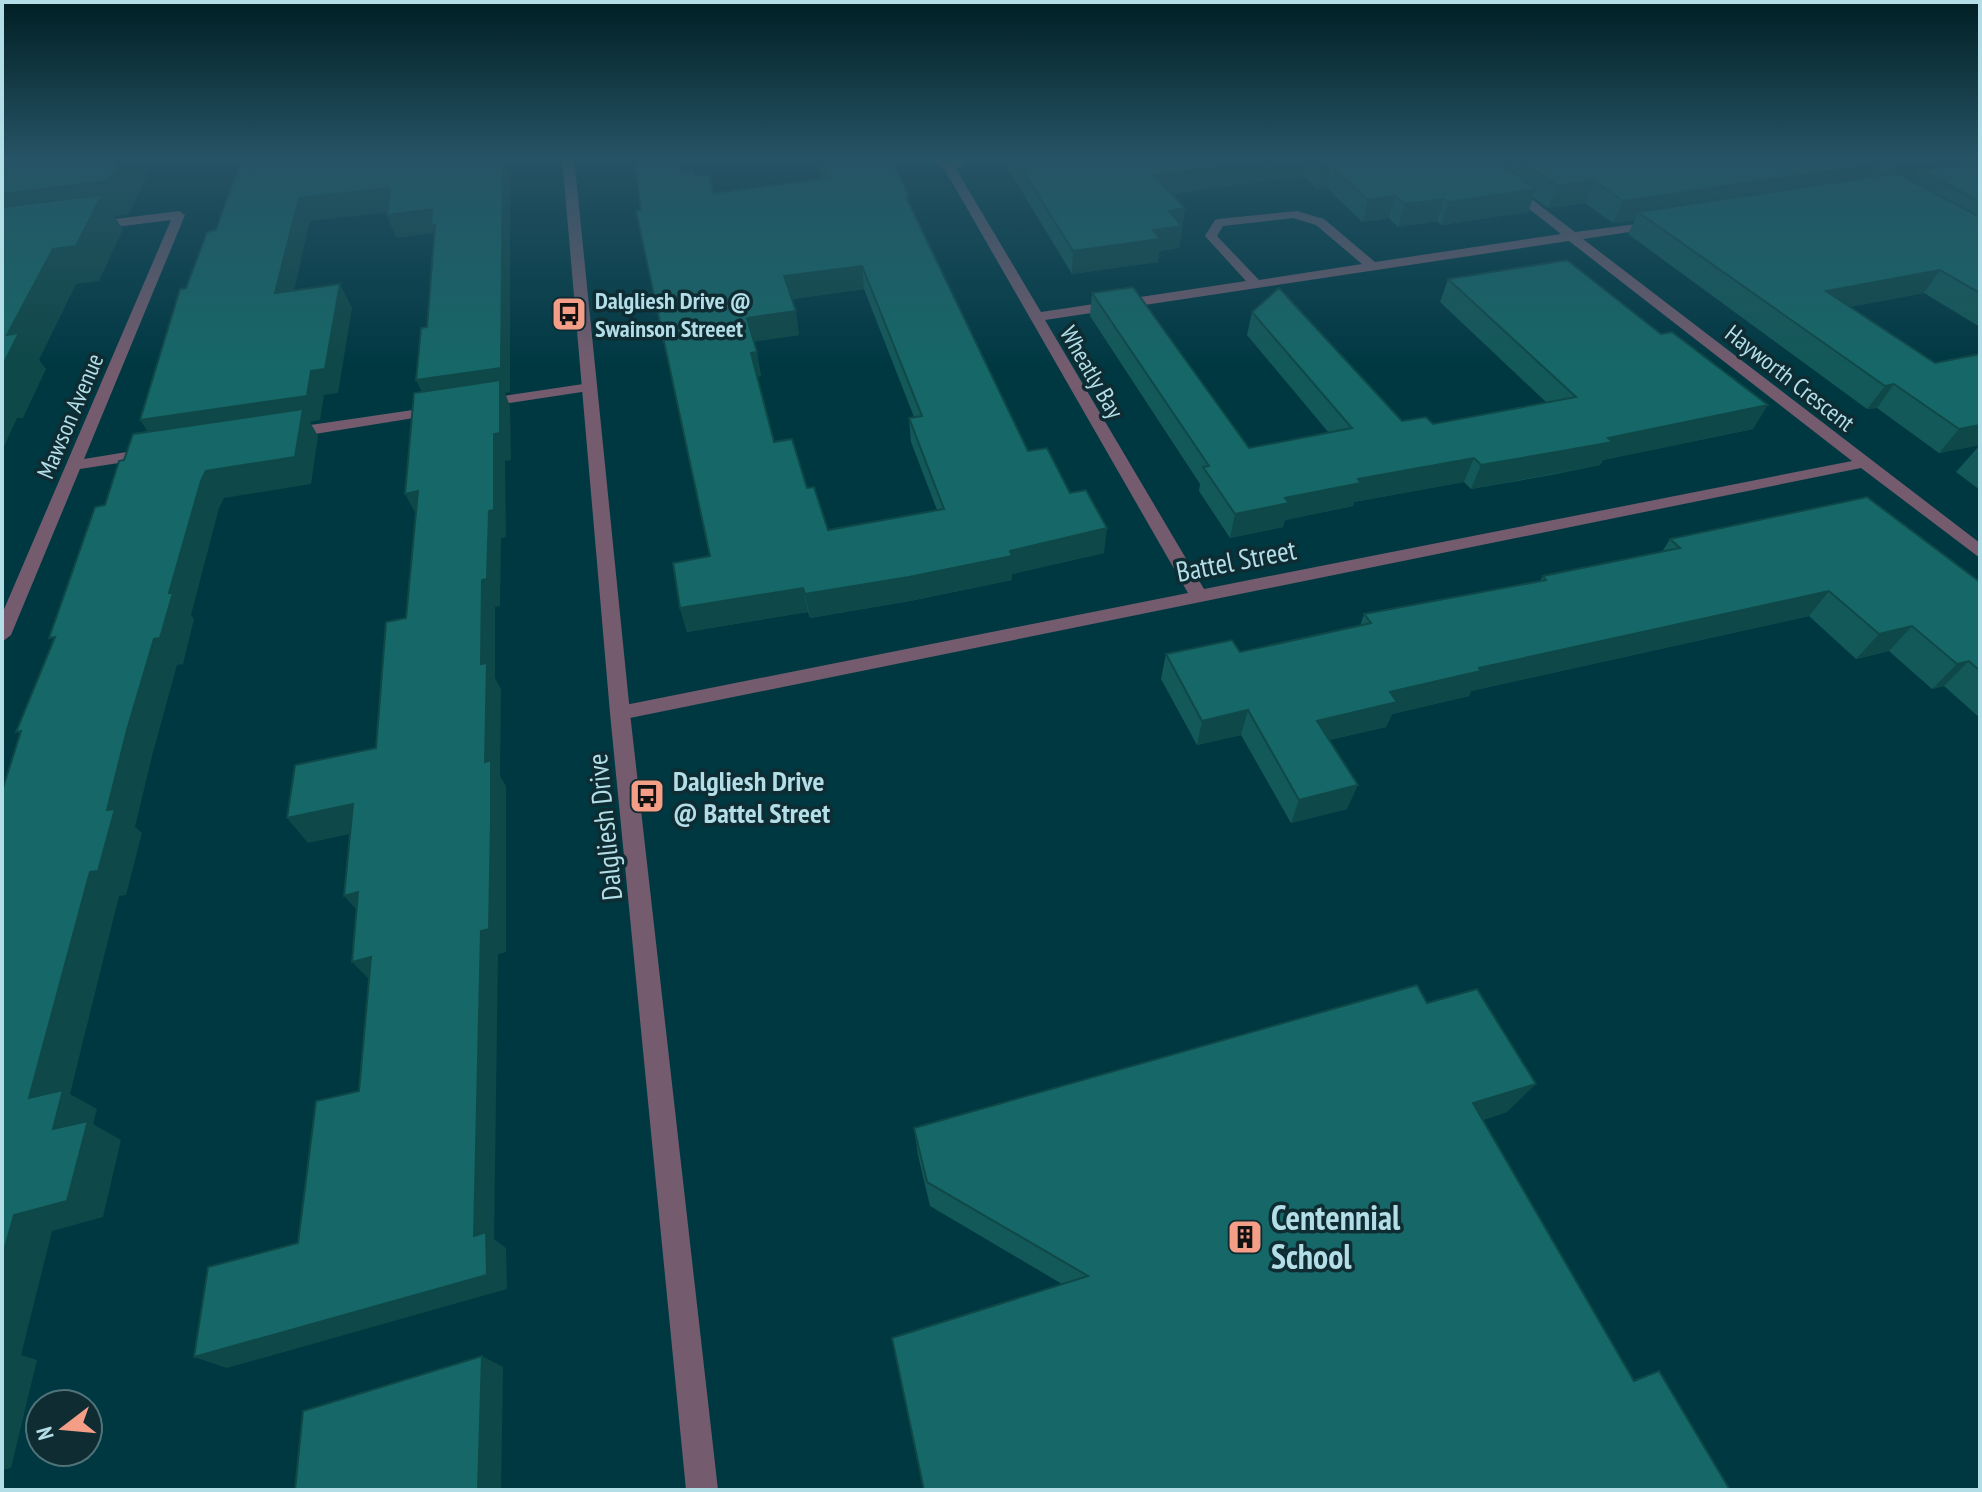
<svg xmlns="http://www.w3.org/2000/svg" width="1982" height="1492" font-family="'PT Sans Narrow',sans-serif">
<style>
.lines{fill:none;stroke-linecap:round;stroke-linejoin:round}
.minor{fill:#745c6e;fill-rule:evenodd}
.tertiary{fill:#745c6e;fill-rule:evenodd}
.wall{fill:#135959;fill-rule:evenodd}
.shaded-wall{fill:#0f4848}
.building{fill:#166767;stroke:#0f4848;stroke-width:2;fill-rule:evenodd}
.labels{text-anchor:middle;dominant-baseline:central;stroke-width:7;stroke-linejoin:round;paint-order:stroke}
.far-poi-label{font-size:24px;font-weight:bold;fill:#b3dde7;stroke:#0e2c32;text-anchor:start}
.far-street-label{font-size:24px;fill:#b3dde7;stroke:#0e2c32}
.street-label{font-size:28px;fill:#b3dde7;stroke:#0e2c32}
.poi-label{font-size:28px;font-weight:bold;fill:#b3dde7;stroke:#0e2c32;text-anchor:start}
.near-poi-label{font-size:34px;font-weight:bold;fill:#b3dde7;stroke:#0e2c32;text-anchor:start}
</style>
<rect width="100%" height="100%" fill="#003842"/>
<g class="lines">
<path class="minor" d="M930,157H943L951,163L964,157H977L956,169L1041,312L1246,281L1205,236L1215,220L1219,219L1297,211L1324,219L1375,262L1561,234L1464,157H1476L1575,232L1660,221V227L1656,228L1583,239L1980,543V558L1861,468L620,720L613,718L610,713L613,708L620,706L1188,593L945,170ZM1293,218L1316,225L1362,264L1259,280L1217,236L1223,226ZM1569,241L1852,461L1204,589L1045,320Z
M179,211L185,215L84,459L151,448L159,453L151,458L80,469L11,635L2,642V614L171,220L91,230L85,226L91,222Z
M590,383L595,384V390L483,407L476,403L483,399Z
M440,406L445,407V413L290,438L282,433L290,428Z"/>
<path class="tertiary" d="M562,157H574L630,713L718,1490H686L610,713Z"/>
</g>
<path class="wall" d="M814,157H891L910,206L1028,451L1070,493L1104,553L1012,574V580L910,601L810,618L808,612L687,632L680,608L710,556L641,210L682,171L695,176L714,193L823,179ZM864,289L914,417L909,418L911,442L937,510L828,530L807,488L774,442L757,377L761,376L754,341L799,335L792,299Z
M1007,157H1980V327L1924,293L1850,307L1980,445L1939,453L1877,408L1867,409L1628,234L1635,220L1613,223L1585,203L1548,208L1533,197L1528,212L1441,225L1437,221L1398,227L1389,218L1362,222L1326,187L1317,189L1304,176L1171,194L1185,208L1179,248L1159,251L1158,262L1072,274L1007,167Z
M1448,279L1753,429L1603,460L1600,465L1551,475L1471,489L1464,482L1354,502L1353,506L1285,520L1283,527L1230,538L1199,491L1200,484L1090,316L1092,293L1249,448L1329,433L1247,335L1252,312L1402,421L1433,424L1546,402L1440,302Z
M1979,446H1980V490L1956,472Z
M1670,539L1980,582V718L1944,686L1932,689L1889,651L1856,659L1809,616L1471,691L1469,696L1392,714L1386,727L1329,740L1347,809L1291,823L1241,735L1197,745L1161,679L1166,654L1240,652L1360,626L1364,614L1540,581L1543,576L1662,552Z
M1427,1003L1507,1112L1483,1120L1633,1380L1659,1371L1730,1490L1062,1284L930,1206L918,1155L914,1128Z"/>
<path class="shaded-wall" d="M122,157H153L155,160L129,214L114,216L123,229L99,281L76,284L39,360L46,369L23,418H17L2,451V367L7,335L2,231V194Z
M503,157H510V392L505,393L510,406L511,460L505,461L506,537L501,538L500,606L495,607V678L501,689L500,776L506,786V952L498,954L494,1239L506,1248L507,1289L227,1368L194,1357L474,1236L485,762L481,664L482,580L489,511L494,434L428,404L416,380Z
M1294,157H1308L1304,176L1151,197L1154,175Z
M1925,157H1980V167L1920,170L1915,178L1888,182L1901,160Z
M1879,164L1865,185L1638,212L1635,220L1613,223L1623,201Z
M1331,166L1326,187L1317,189L1322,167Z
M1594,181L1585,203L1548,208L1557,186Z
M390,188L400,211L310,221L288,317L275,293L299,198Z
M1536,189L1528,212L1441,225L1448,202Z
M1395,196L1389,218L1362,222L1368,200Z
M1444,199L1437,221L1398,227L1405,204Z
M1185,208L1179,248L1159,251L1158,262L1072,274L1073,251L1153,230L1169,211Z
M432,209L440,249L434,233L396,238L387,215Z
M862,266L864,289L788,300L784,276Z
M1940,270L1924,293L1811,314L1826,291Z
M340,284L352,308L338,393L324,395L320,420L310,422L318,436L311,484L224,498L219,508L191,615L194,619L183,664L177,665L152,756L135,827L142,833L126,895L119,896L70,1094L97,1109L93,1124L121,1140L103,1217L52,1231L21,1355L37,1360L11,1468L2,1470V1258L14,1215L29,1098L127,730L169,593L157,445L140,420L311,371Z
M796,311L799,335L752,342L747,318Z
M757,352L761,376L755,377L751,353Z
M1894,384L1877,408L1867,409L1885,386Z
M1768,405L1753,429L1603,460L1600,465L1471,489L1481,465Z
M1980,425V445L1939,453L1959,429Z
M1474,458L1464,482L1354,502L1353,506L1285,520L1283,527L1230,538L1235,514L1285,498L1358,479Z
M418,491L419,520L405,494Z
M1107,528L1104,553L1012,574V580L910,601L810,618L805,594L1010,551Z
M803,588L808,612L687,632L680,608Z
M1829,591L1809,616L1471,691L1469,696L1392,714L1386,727L1308,745L1317,721L1390,692L1479,668Z
M1912,626L1889,651L1856,659L1879,634Z
M1969,661L1944,686L1932,689L1957,664Z
M1248,710L1241,735L1197,745L1202,721Z
M1358,785L1347,809L1291,823L1299,800Z
M353,804L373,829L308,843L287,818Z
M358,892L365,919L344,896Z
M371,957L374,984L352,962Z
M1536,1084L1507,1112L1448,1131L1473,1103Z
M482,1356L503,1367L501,1490H478Z"/>
<path class="building" d="M2,157H122L109,181L2,194Z
M242,157H503L501,368L416,380L421,328L427,327L435,225L431,226L432,209L387,215L390,188L299,198L275,293L340,284L325,369L311,371L307,396L140,420L180,289L186,288L207,232L216,230Z
M651,157H678L682,171L694,170L695,176L709,174L714,193L829,178L820,157H891L909,196L906,197L1028,451L1047,448L1070,493L1086,490L1107,528L1010,551L1012,556L909,577L805,594L803,588L680,608L673,563L710,556L636,211L641,210L634,159ZM862,266L922,416L909,418L944,509L828,530L814,487L807,488L792,439L774,442L751,353L757,352L747,318L796,311L784,276Z
M1014,157H1294L1154,175L1185,208L1169,211L1182,226L1153,230L1160,239L1073,251Z
M1310,157H1493L1536,189L1448,202L1444,199L1405,204L1395,196L1368,200L1331,166L1322,167Z
M1517,157H1867L1879,164L1623,201L1594,181L1557,186Z
M1894,157H1925L1901,160Z
M1980,161V202L1920,170Z
M1897,173L1980,217V293L1940,270L1826,291L1935,363L1980,354V425L1959,429L1894,384L1885,386L1638,212Z
M102,195L76,246L53,249L7,335L19,333L2,367V207Z
M1567,260L1661,334L1672,332L1768,405L1608,438L1613,442L1562,451L1481,465L1474,458L1358,479L1361,483L1285,498L1289,503L1235,514L1203,467L1209,466L1092,293L1133,287L1249,448L1352,428L1252,312L1279,288L1402,421L1426,417L1433,424L1576,397L1448,279Z
M500,380V433L494,434V510L489,511L487,579L482,580L481,664L487,663L485,762L491,760V823L489,929L481,931L474,1236L486,1232L487,1275L194,1357L208,1267L298,1243L316,1101L359,1091L371,957L352,962L358,892L344,896L353,804L287,818L295,765L376,748L386,622L406,618L418,491L405,494L414,393Z
M303,409L295,457L206,471L201,481L169,593H173L160,638L154,639L127,730L107,810L115,809L98,871L90,872L29,1098L63,1090L53,1129L88,1121L67,1201L14,1215L2,1258V791L21,731L16,732L55,637L49,638L95,507L105,505L119,461L124,460L133,434Z
M1867,497L1980,582V671L1969,661L1957,664L1912,626L1879,634L1829,591L1479,668L1481,671L1390,692L1397,702L1317,721L1358,785L1299,800L1248,710L1202,721L1166,654L1232,640L1240,652L1371,623L1364,614L1546,580L1543,576L1680,548L1670,539Z
M1417,985L1427,1003L1477,989L1536,1084L1473,1103L1634,1381L1659,1371L1730,1490H924L892,1338L1088,1276L927,1182L914,1128Z
M482,1356L478,1490H295L303,1411Z"/>
<linearGradient id="sky" x2="0" y2="1"><stop stop-color="#001f24"/><stop offset="0.43" stop-color="#265365"/><stop offset="1" stop-color="#265365" stop-opacity="0"/></linearGradient>
<rect width="1982" height="366" fill="url(#sky)"/>
<defs>
<symbol id="bus-square" viewBox="-11 -11 22 22"><rect x="-9" y="-9" width="18" height="18" rx="4" fill="#f49e88" stroke="#0e2c32"/><path d="M-5-6H5V4H4V6H2V4H-2V6H-4V4H-5ZM-3.5-4V0h7V-4ZM-3.5 1.2v1.5H-2V1.2ZM2 1.2v1.5H3.5V1.2Z" fill="#111"/></symbol>
<symbol id="building-square" viewBox="-11 -11 22 22"><rect x="-9" y="-9" width="18" height="18" rx="4" fill="#f49e88" stroke="#0e2c32"/><path d="M-4-6H4V6H1V3H-1V6H-4ZM-2.5-4.3h1.7v1.8h-1.7ZM.8-4.3h1.7v1.8H.8ZM-2.5-1h1.7V.8h-1.7ZM.8-1h1.7V.8H.8Z" fill="#111"/></symbol>
</defs>
<g fill-rule="evenodd">
<use href="#bus-square" x="549" y="294" width="40" height="40"/>
<use href="#bus-square" x="627" y="776" width="40" height="40"/>
<use href="#building-square" x="1225" y="1217" width="40" height="40"/>
</g>
<g class="labels">
<g class="far-poi-label">
<text x="595" y="300">Dalgliesh Drive @<tspan x="595" dy="28">Swainson Streeet</tspan></text>
</g>
<g class="far-street-label">
<text transform="translate(1092 372) rotate(60)">Wheatly Bay</text>
<text transform="translate(1790 378) rotate(38)">Hayworth Crescent</text>
<text transform="translate(70 416) rotate(-67)">Mawson Avenue</text>
</g>
<g class="street-label">
<text transform="translate(1236 560) rotate(-11)">Battel Street</text>
<text transform="translate(604 827) rotate(-96)">Dalgliesh Drive</text>
</g>
<g class="poi-label">
<text x="673" y="780">Dalgliesh Drive<tspan x="673" dy="32">@ Battel Street</tspan></text>
</g>
<g class="near-poi-label">
<text x="1271" y="1217">Centennial<tspan x="1271" dy="39">School</tspan></text>
</g>
</g>
<rect width="1982" height="1492" fill="none" stroke="#b3dde7" stroke-width="8"/>
<g transform="translate(64 1428) rotate(254)"><circle r="38" fill="#0e2c32" stroke="#50737a" stroke-width="2"/>
<path d="M0-6L14 30L0 20L-14 30Z" fill="#f49e88"/>
<text y="-12" font-size="22" font-weight="bold" text-anchor="middle" fill="#b3dde7">N</text>
</g>
</svg>
